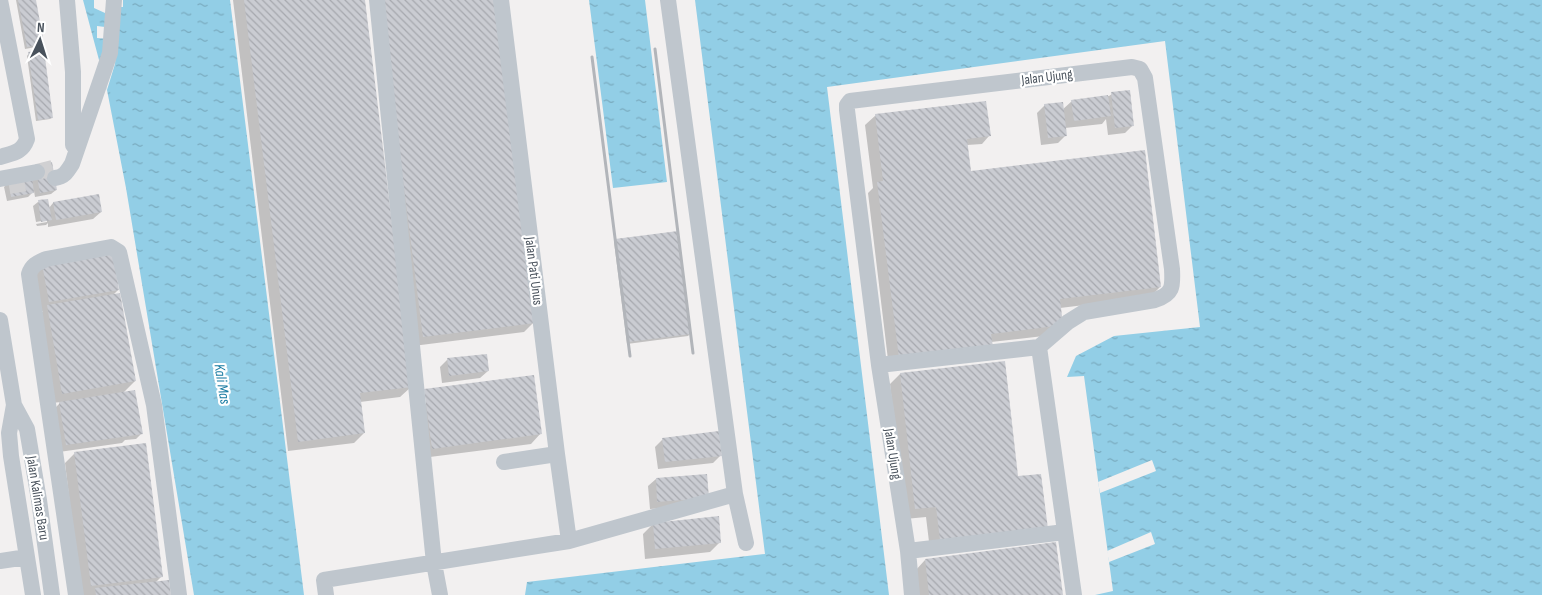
<svg xmlns="http://www.w3.org/2000/svg" width="1542" height="595" font-family="'Sofia Sans Condensed',sans-serif">
<style>
.water{fill:url(#water-ripples)}
.pier{fill:#f2f0f0}
.shadow{fill:#0003}
.building{fill:url(#building-back-hatch)}
.lines{fill:none;stroke-linecap:round;stroke-linejoin:round}
.minor-tunnel{stroke:#d0d0d2;stroke-width:16;stroke-dasharray:16 8;stroke-linecap:butt}
.minor{stroke:#bfc6cd;stroke-width:16}
.rail{stroke:#b2b5ba;stroke-width:3}
.labels{text-anchor:middle;dominant-baseline:central;stroke-width:4.5;stroke-linejoin:round;paint-order:stroke}
.street-label{font-size:14px;fill:#49525c;stroke:#fff}
.water-label{font-size:15px;font-style:italic;fill:#177aa1;stroke:#fff}
</style>
<defs>
<pattern id="water-ripples" width="26" height="14" patternUnits="userSpaceOnUse" patternTransform="scale(1.25)"><rect width="26" height="14" fill="#92cee6"/><path d="M2 4q2-2 4 0t4 0M15 11q2-2 4 0t4 0" fill="none" stroke="#79aabe"/></pattern>
<pattern id="building-back-hatch" width="6" height="6" patternUnits="userSpaceOnUse" patternTransform="scale(1.25)"><rect width="6" height="6" fill="#caccd2"/><path d="M-1 5l2 2M0 0l6 6M5-1l2 2" fill="none" stroke="#a6a8ae"/></pattern>
</defs>
<rect width="100%" height="100%" fill="#f2f0f0"/>
<path class="water" d="M83,0H230L304,595H194L126,188L107,90Z
M589,0H645L667,182L613,188Z
M695,0H1542V595H1095L1113,591L1084,376L1067,377L1076,356L1114,336L1200,327L1165,41L827,87L889,595H525L527,582L765,554Z"/>
<path class="pier" d="M94,0H123V7H119L115,64L107,90L99,61L103,54L108,39L97,38V26L105,27V13L94,8Z
M1152,460L1156,471L1100,493L1098,482Z
M1151,532L1155,544L1109,562L1107,551Z"/>
<path class="shadow" d="M16,0H35L43,44L41,46L25,49Z
M233,0H363L411,387L400,397L360,402L364,433L354,443L288,451Z
M386,0H493L534,322L524,332L413,346Z
M29,53L52,117L50,119L36,121L27,56Z
M1112,94L1132,126L1125,133L1108,135L1106,119L1102,124L1065,128V136L1058,143L1041,145L1037,113L1045,105L1062,110L1072,101L1109,96Z
M876,115L989,136L982,144L967,145L970,172L1160,287L1150,297L1060,308L1052,335L991,342L889,368L868,193L873,188L865,125Z
M31,171L56,190L51,194L35,197L34,191L28,197L7,201L4,187L9,182Z
M38,202L49,208L53,203L101,212L93,219L48,227V223L46,225L37,226L36,224L47,222V220L36,222L33,206Z
M616,240L690,334L688,336L627,344L614,242Z
M43,266L118,290L112,296L135,381L123,393L141,434L136,439L125,440L122,443L59,452L52,411L61,402L52,403L37,317L43,311L39,312L33,276Z
M448,359L488,371L480,378L442,383L440,367Z
M900,374L1016,478L930,550L926,517L905,519L890,384Z
M414,401L541,433L531,444L422,458Z
M663,439L720,456L713,463L658,469L655,447Z
M75,453L162,576L156,582L170,595H81L65,463Z
M656,479L700,505L650,509L648,486Z
M653,524L720,542L710,552L645,559L643,534Z
M925,560L1061,595H918L915,571Z"/>
<path class="building" d="M18,0H36L44,44L27,47Z
M244,0H365L412,387L360,393L365,433L298,442Z
M380,0H494L535,323L423,337Z
M44,50L53,118L38,120L28,52Z
M1130,90L1134,126L1115,128L1111,92Z
M1108,95L1111,116L1074,121L1071,100Z
M986,101L991,136L967,139L971,171L1145,150L1161,287L1060,299L1063,325L991,334L993,347L899,358L877,182L883,181L875,114Z
M1063,102L1067,136L1048,138L1044,104Z
M52,162L57,190L40,193L35,165Z
M32,177L34,193L11,197L9,181Z
M99,194L102,212L56,220L53,202Z
M48,199L52,220L41,222L38,200Z
M678,231L691,334L628,342L615,239Z
M113,253L119,290L49,302L42,264Z
M120,293L136,381L62,394L47,305Z
M487,354L489,371L449,376L447,358Z
M1005,361L1018,476L1041,474L1048,529L940,540L936,507L915,509L900,373Z
M534,375L542,434L432,449L424,389Z
M135,390L143,434L66,445L59,402Z
M719,431L722,456L665,462L662,438Z
M146,443L163,577L91,586L74,452Z
M707,474L709,498L657,502L656,478Z
M719,516L721,543L655,549L653,523Z
M1056,542L1063,595H929L925,559Z
M169,580L171,595H96L95,588Z"/>
<g class="lines">
<path class="minor-tunnel" d="M37,172L53,168
M9,186L32,182"/>
<path class="minor" d="M67,0L73,72V145
M377,0L434,563L440,595
M501,0L557,454L569,541
M0,157C13,153 22,153 27,139L0,0
M55,178C64,177 67,172 72,164L110,53L114,0
M0,179L37,172
M0,320L14,405L9,433L11,456L33,595
M879,365L1039,347
M14,405L27,429L39,500L52,595
M504,462L557,454
M735,494L746,543
M1065,532L908,551L879,365L847,110V105L850,101L1132,67L1140,69L1145,78L1172,269C1173,287 1173,294 1155,300L1084,312L1068,322L1039,347L1074,595
M908,551L912,595
M0,561L27,557
M76,595L29,274C32,265 37,263 46,259L111,247L119,252L154,405L179,595
M326,595L324,580L569,541L735,494L668,0"/>
<path class="rail" d="M655,49L693,353
M592,57L630,356"/>
</g>
<g class="labels">
<g class="street-label">
<text transform="translate(1047 77) rotate(-7)">Jalan Ujung</text>
<text transform="translate(534 271) rotate(83)">Jalan Pati Unus</text>
<text transform="translate(893 454) rotate(81)">Jalan Ujung</text>
<text transform="translate(38 498) rotate(81)">Jalan Kalimas Baru</text>
</g>
<g class="water-label">
<text transform="translate(222 384) rotate(81)">Kali Mas</text>
</g>
</g>
<g transform="translate(40 40) rotate(4)" stroke="#ffffff" stroke-width="4" paint-order="stroke">
<path d="M0-4L9 19L0 12L-9 19Z" fill="#49525c"/>
<text y="-8" font-size="14" font-weight="bold" text-anchor="middle" fill="#49525c">N</text>
</g>
</svg>
